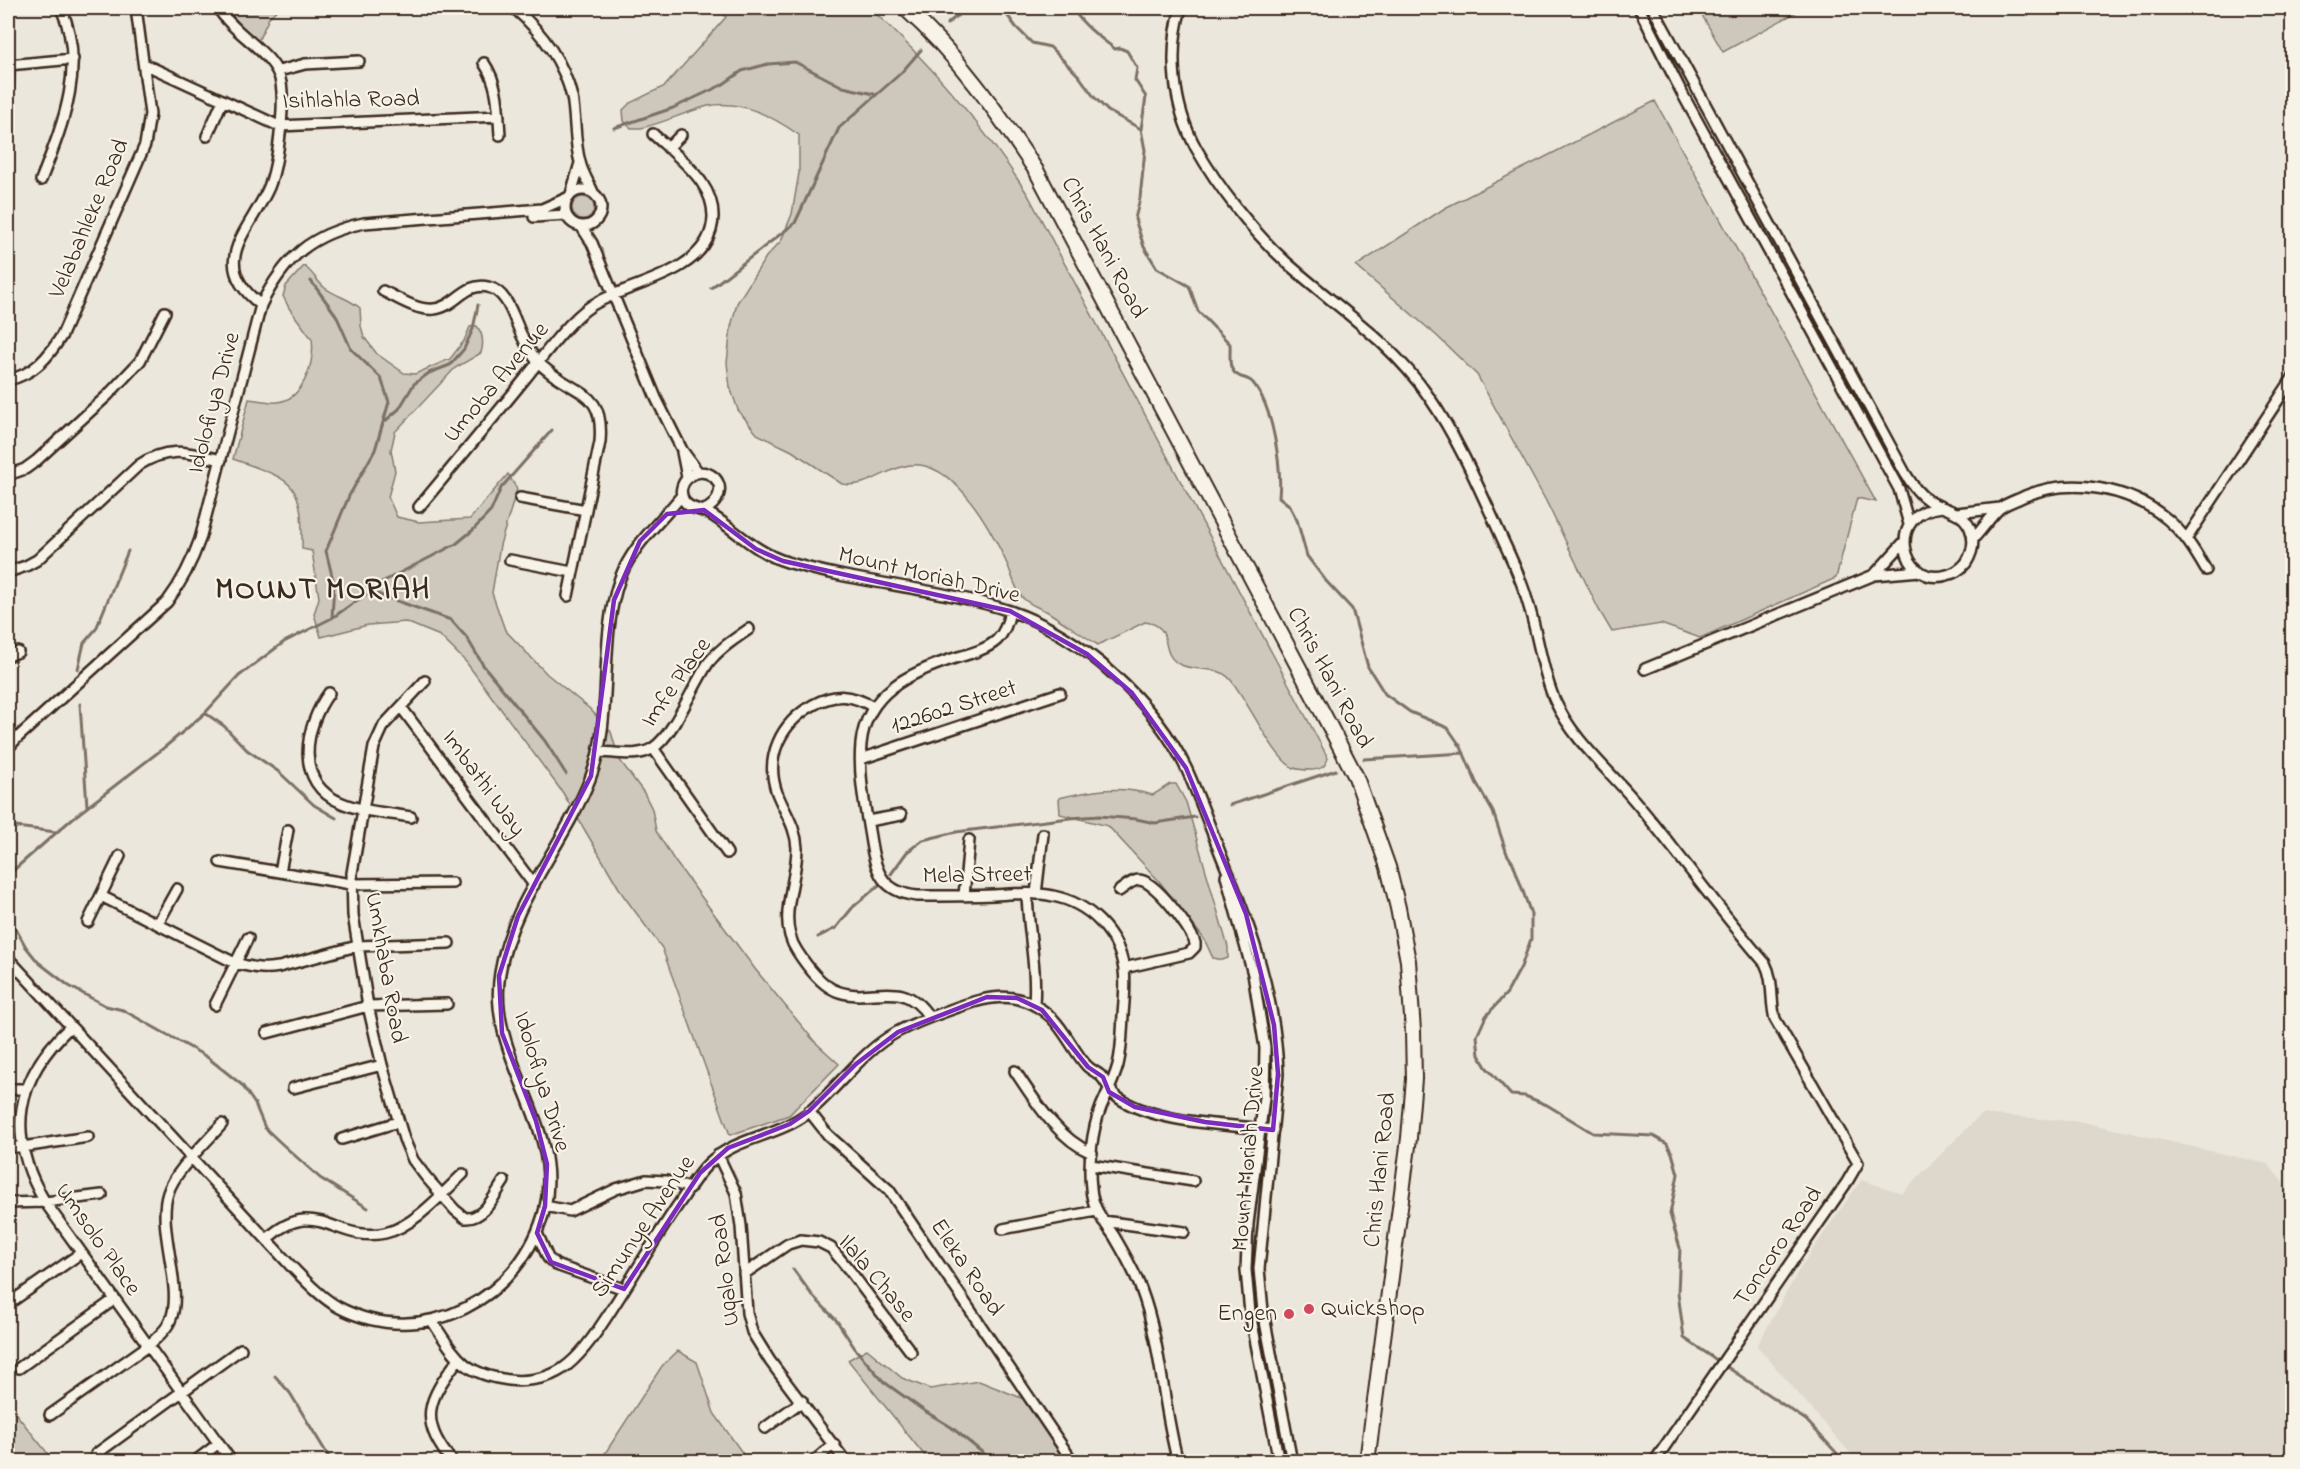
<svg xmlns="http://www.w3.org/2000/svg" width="2300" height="1469" font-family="'Indie Flower',sans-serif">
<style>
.built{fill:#ddd7cc}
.green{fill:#cec8bc;stroke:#84796d;stroke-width:1.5}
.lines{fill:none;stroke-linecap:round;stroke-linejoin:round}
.stream{stroke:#7c7064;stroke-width:3}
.street-casing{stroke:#3b2a1e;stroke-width:14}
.secondary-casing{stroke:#3b2a1e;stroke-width:18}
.street{stroke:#f7f3e8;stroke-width:9}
.secondary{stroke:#f7f3e8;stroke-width:14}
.marked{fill:none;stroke:#7b2cbf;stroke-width:4.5;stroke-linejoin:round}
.poi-dot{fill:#d1495b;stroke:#f7f3e8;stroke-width:2}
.labels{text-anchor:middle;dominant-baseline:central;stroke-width:4.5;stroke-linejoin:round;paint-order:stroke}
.street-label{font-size:24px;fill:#3b2a1e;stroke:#f7f3e8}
.poi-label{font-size:24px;fill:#3b2a1e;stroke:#f7f3e8;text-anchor:start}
.district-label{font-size:30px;font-weight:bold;letter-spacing:1.5px;fill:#3b2a1e;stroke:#f7f3e8}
</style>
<rect width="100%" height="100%" fill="#ece7dc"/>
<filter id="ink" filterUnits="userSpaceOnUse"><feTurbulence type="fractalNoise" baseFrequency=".0167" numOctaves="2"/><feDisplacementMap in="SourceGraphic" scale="12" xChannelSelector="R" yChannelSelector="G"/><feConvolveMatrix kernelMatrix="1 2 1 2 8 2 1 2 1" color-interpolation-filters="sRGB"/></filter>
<g filter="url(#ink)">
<path class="built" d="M1981,1114L2083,1122L2268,1164L2292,1194V1461H1857L1757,1346L1800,1268L1861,1180L1902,1193Z"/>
<path class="green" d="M226,8H279L270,16L258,41L246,31Z
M715,8H870C931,64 983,125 1028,195L1328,758C1325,767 1322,769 1312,770C1306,770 1299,770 1294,768C1274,760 1246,697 1230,679C1216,664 1195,673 1179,664C1157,652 1176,626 1145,622L1098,645C1081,634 1065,623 1048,612C1040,608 1030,605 1024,599C1016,593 1012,575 1008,566C993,533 963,476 925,466C894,458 873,490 842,484L792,451L757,434L738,410L730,387L727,363L731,327L737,303L766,257L781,241L792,214L799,173V135C774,117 741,99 708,106C685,112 664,123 641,128H631L624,121L623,110L630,103L665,86L726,17Z
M1698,8H1804L1723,52Z
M1655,101L1876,502L1857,498L1836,578L1700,638L1661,624L1612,632L1599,610L1546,501L1477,375L1437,336L1356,266L1445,208Z
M572 208a11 11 0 1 1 22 0a11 11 0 1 1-22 0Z
M304,266C313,272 317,282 325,288C336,296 350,299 360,308L361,326L364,337L377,354L404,373L415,374L450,359L464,341L470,327L477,326C483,334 484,343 481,353L455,368L395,432L391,450L395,471L388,497L397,517L419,522L470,519L508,474L517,489L500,545L492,593L505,630L547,674L590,709L611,732L619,759L644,793L652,809L656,831L674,860L755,969L815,1042L839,1064L789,1115L730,1135L662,948L623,895L563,793L466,662L440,636L406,622L368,625L321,637L314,614L319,598L312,551L302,549C303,480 294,481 233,459L249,399C258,400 269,403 278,402C304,399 315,361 312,339L289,308L283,296L286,286Z
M1170,784H1176L1186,802L1228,947V958L1223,960L1213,958L1204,939L1159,881L1108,826L1060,814L1059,798C1092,790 1120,785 1153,795Z
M867,1349L902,1378L930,1389L979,1381L1029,1401L1067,1461H929L848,1360Z
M678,1351L697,1362L714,1413L748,1461H600L662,1366Z
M8,1404L49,1455L55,1461H8Z"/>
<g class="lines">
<path class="stream" d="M1002,8L1016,27L1032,43L1050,47L1079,76L1094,97L1108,111L1141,129
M1078,8L1075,12C1084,26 1101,38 1115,49L1120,48L1127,51L1137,68L1135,80L1146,97L1141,129L1145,150L1140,198L1135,219L1144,247L1157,268L1189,286L1198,311L1230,344C1231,357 1226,371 1241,377C1245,378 1251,380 1253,383C1273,406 1282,468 1279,497L1289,505L1297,520L1307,556L1326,581L1352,609L1368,667L1385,694L1410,712L1448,728L1461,747L1476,782L1493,812L1507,854L1513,863L1531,914V939L1521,967L1507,993L1486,1016L1477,1036L1479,1055L1486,1067L1511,1095L1525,1096L1547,1105L1593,1133L1653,1136L1667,1144L1672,1153L1678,1174L1670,1214L1680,1248L1678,1293L1684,1338L1806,1420L1845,1462
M947,24L967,8
M614,128L673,108L722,85L742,71L768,64L795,62L843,87L874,94
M311,281L336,315L351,349L381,378L389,402L375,450L349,496L326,551L334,584L332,618
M711,288L795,223L839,128L901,73L921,50
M384,422L399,409L414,384L429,373L450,365L464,349L473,329L478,305
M369,591L451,620L467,638L483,665L545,741L566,774
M78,669L84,643L96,629L128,551
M80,704L87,806
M205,713L224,726L247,750L279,772L314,805L336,818
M1364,759L1464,753
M1230,805L1336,770
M8,826L56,832
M891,874L907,852L923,840L956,832L1070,818L1099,816L1136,819L1155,823L1195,817
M8,875L73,818L165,747L205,713L239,676L284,642L332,618L386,580L456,544L473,530L491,511L501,488L552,430
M8,915L26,947L38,962L69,986L106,1006L123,1010L207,1057L242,1085L255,1104L265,1128L282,1144L320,1178L368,1208
M818,937L836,928L853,907L879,885
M793,1269L812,1295L837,1321L856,1350L884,1382L923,1410L951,1427L994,1462
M275,1376L290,1393L332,1462"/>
<defs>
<path id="street" d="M218,8C234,35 277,54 281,83C285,106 278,165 269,187C250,231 206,263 261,305
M514,8C542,32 563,60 572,97C576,118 574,141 580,162C582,172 589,183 593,192
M1181,8C1168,53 1173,106 1196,148C1218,187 1253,232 1286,262C1335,306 1391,341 1429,397C1456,436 1476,481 1496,525C1507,550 1520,574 1527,600C1538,633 1541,669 1555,701C1573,740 1607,768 1634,800C1679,853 1719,910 1765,963C1774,980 1770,1000 1775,1019L1858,1163L1847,1182L1654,1462
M1639,8L1682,93L1899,489L1909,524
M1653,8L1905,473C1912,484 1918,494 1929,501C1944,510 1962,510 1970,528C1975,540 1973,552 1966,563C1961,569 1955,573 1947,575C1901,588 1884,512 1942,507
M484,63C499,85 498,109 500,135
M144,64L279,126L499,116
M8,65L73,59
M279,71L305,64L359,61
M8,88L9,65
M207,136L223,100
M668,148L681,135
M41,180C63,124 87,66 61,8
M565 208a18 18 0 1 1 36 0a18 18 0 1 1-36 0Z
M571,194L580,163
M542,209L534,217L566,215
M581,226L592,243L656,398L682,450L698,472
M383,291C398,298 417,311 434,309C454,308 466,281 488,287C509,292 514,321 523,338C529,352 539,365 552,374C583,396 604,395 600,442L568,596
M8,380C34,374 48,358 62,335L145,145L150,114L136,8
M682,452L687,477
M8,475L25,469L36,461L108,395L140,361L165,312
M520,498L586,510
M419,507C454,465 489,423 524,380C542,358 568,321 591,306C627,283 698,276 711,230C723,188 680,159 653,134
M704,510C718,505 727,485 711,475C695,465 674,484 684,501C690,510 702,509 710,514C736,530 756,553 787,562C860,584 937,587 1010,611C1081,635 1155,702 1187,770C1201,801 1212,833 1225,865C1253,933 1276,1000 1278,1074L1259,1269L1263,1311L1292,1462
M1957,513L2000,508
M2187,538L2292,379
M1973,539C1982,530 1990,517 2000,508C2007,503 2017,500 2025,496C2071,477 2129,487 2167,519C2184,533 2195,551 2206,570
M510,560L572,572
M8,572L26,566L37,560L139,465C169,445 189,453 221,460
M1874,575L1904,542
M1010,611C1008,622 1005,632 997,640C986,650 969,654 955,658C911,672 866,692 861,744C858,777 866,811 871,843C876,874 884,892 917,896C943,896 969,896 994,895C1014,894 1034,892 1053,896C1089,903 1119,933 1124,970C1126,985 1124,1000 1123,1015C1122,1032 1122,1049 1118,1065C1114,1080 1107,1093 1101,1107C1092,1130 1088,1163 1091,1188C1092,1208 1103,1220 1114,1236C1124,1253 1134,1270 1141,1289C1162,1345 1162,1404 1178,1462
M8,656L18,652
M1645,669L1874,575L1920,571
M425,681L384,725L374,747L352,873L353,915L368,1006L382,1065L404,1139L413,1160L426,1177L455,1210L465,1218C484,1220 495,1194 504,1181
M329,693C304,727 294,784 342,803C363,812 389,813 411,817
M401,707L534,885
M873,707C852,694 835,693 813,705C781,723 764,757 777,793C785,813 796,827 797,848C797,883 776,919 797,951C806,965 818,982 834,990C871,1006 901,974 929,1017
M8,748L16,739L167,602C182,582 192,562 200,539L261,305C285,257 311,234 364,223L542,209L567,198
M653,748L727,853
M598,752C614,752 639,758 653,748C674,735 694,683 709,662C720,648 735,639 749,629
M861,759L1060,693
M868,821L901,815
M220,862L351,884L452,883
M280,872L288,830
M1226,876L1253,974L1265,1048L1264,1098L1248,1224L1246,1270L1250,1313L1279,1462
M1119,891C1125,887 1132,880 1139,880C1155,880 1190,928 1195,943V947L1189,953L1124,968
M1027,894C1028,931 1037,966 1034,1004
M1036,894L1043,834
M101,896L235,963C250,967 263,970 279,967L357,946L449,943
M964,896L969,840
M88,922L120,856
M158,923L177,889
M8,958L289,1264C304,1279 319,1296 338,1307C423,1352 523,1298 545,1208C564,1124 486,1058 500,973C511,902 564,845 590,779C615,716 597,643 620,578C633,544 660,523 682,495
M215,1005L248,938
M71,1026C15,1078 5,1135 45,1202L232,1462
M267,1033L368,1006L447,1004
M1015,1071C1035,1101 1058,1139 1092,1153
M293,1088L382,1065
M8,1089H26
M809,1111L828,1135L889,1190L1073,1462
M342,1139L398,1122
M8,1147H23L88,1137
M718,1155L736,1193L741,1226L747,1313L752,1332L770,1361L846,1462
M1091,1165L1193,1181
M8,1203L45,1202L102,1195
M545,1206L570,1211L616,1189L646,1180L666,1181L690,1188
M1103,1221L1184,1232
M1003,1229L1096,1211
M537,1233L548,1258L556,1265L624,1289
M267,1239C315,1194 336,1244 385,1233C413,1227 442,1194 463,1174
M744,1274L788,1244L801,1240L819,1242L831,1248L850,1271L911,1352
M8,1304L81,1253
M432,1321C456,1357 463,1374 509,1380C524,1382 544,1379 557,1372C575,1363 593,1338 604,1321C630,1282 653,1241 680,1202C689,1189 697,1174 709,1163C738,1136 778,1137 809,1112C840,1086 861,1052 897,1032C912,1024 930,1017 947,1011C985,997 1018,986 1052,1018C1066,1032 1074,1052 1087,1066C1091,1070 1096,1072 1100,1075C1109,1084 1107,1091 1120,1099C1159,1124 1228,1124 1273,1130
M19,1368L115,1299
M50,1415L149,1345C156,1338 166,1331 170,1321C185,1290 156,1229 168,1193C175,1170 206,1143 222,1124
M765,1428L802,1401
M96,1454L241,1349
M194,1462L219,1443
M453,1462C417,1421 428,1399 458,1360
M813,1462L834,1444"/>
<path id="secondary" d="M905,8C958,55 998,113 1037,172L1328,723L1356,777L1388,867L1398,908L1408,961L1413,1031L1414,1079L1409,1138L1367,1462"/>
</defs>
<use href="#street" class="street-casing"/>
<use href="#secondary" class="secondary-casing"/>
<use href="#street" class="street"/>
<use href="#secondary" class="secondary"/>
</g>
</g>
<path class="marked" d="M704,510L756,549L783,561L1010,611L1087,654L1132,693L1186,768L1246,914L1274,1025L1278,1074L1273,1130L1205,1122L1135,1107L1109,1092L1103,1077L1088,1067L1042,1010L1017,998L987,997L898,1032L856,1064L809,1111L790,1124L728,1148L700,1173L624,1289L551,1262L537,1233L545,1206L547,1164L536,1121L502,1033L499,976L518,916L591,776L614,600L640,541L667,514Z"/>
<g class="poi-dot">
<circle cx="1309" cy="1309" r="6"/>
<circle cx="1289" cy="1314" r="6"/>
</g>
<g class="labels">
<g class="street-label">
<text transform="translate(351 101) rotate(-1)">Isihlahla Road</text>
<text transform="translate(90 219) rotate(-67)">Velabahleke Road</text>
<text transform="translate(1103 248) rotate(62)">Chris Hani Road</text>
<text transform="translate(497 383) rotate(-50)">Umoba Avenue</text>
<text transform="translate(215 403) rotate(-75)">Idolofiya Drive</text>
<text transform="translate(929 576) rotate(13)">Mount Moriah Drive</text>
<text transform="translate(1329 678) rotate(62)">Chris Hani Road</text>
<text transform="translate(677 683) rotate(-55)">Imfe Place</text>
<text transform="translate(954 708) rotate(-18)">122602 Street</text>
<text transform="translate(483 784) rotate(54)">Imbathi Way</text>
<text transform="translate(977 876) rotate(-1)">Mela Street</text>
<text transform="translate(385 968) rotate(80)">Umkhaba Road</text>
<text transform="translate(541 1082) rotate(73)">Idolofiya Drive</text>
<text transform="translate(1249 1159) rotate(-85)">Mount Moriah Drive</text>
<text transform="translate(1381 1170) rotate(-84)">Chris Hani Road</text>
<text transform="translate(644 1227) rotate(-56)">Simunye Avenue</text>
<text transform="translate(97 1240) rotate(55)">Umsolo Place</text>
<text transform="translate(1779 1247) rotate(-56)">Toncoro Road</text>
<text transform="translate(966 1268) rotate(56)">Eleka Road</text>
<text transform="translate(726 1270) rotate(-97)">Uqalo Road</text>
<text transform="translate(876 1279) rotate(50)">Ilala Chase</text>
</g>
<g class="poi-label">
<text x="1321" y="1309">Quickshop</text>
<text x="1277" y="1314" text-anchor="end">Engen</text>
</g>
<g class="district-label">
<text x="323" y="591">MOUNT MORIAH</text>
</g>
</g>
<rect width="2300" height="1469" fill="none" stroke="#f7f3e8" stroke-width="30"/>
<rect x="15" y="15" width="2270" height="1439" fill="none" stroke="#3b2a1e" stroke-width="2" filter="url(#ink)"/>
</svg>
